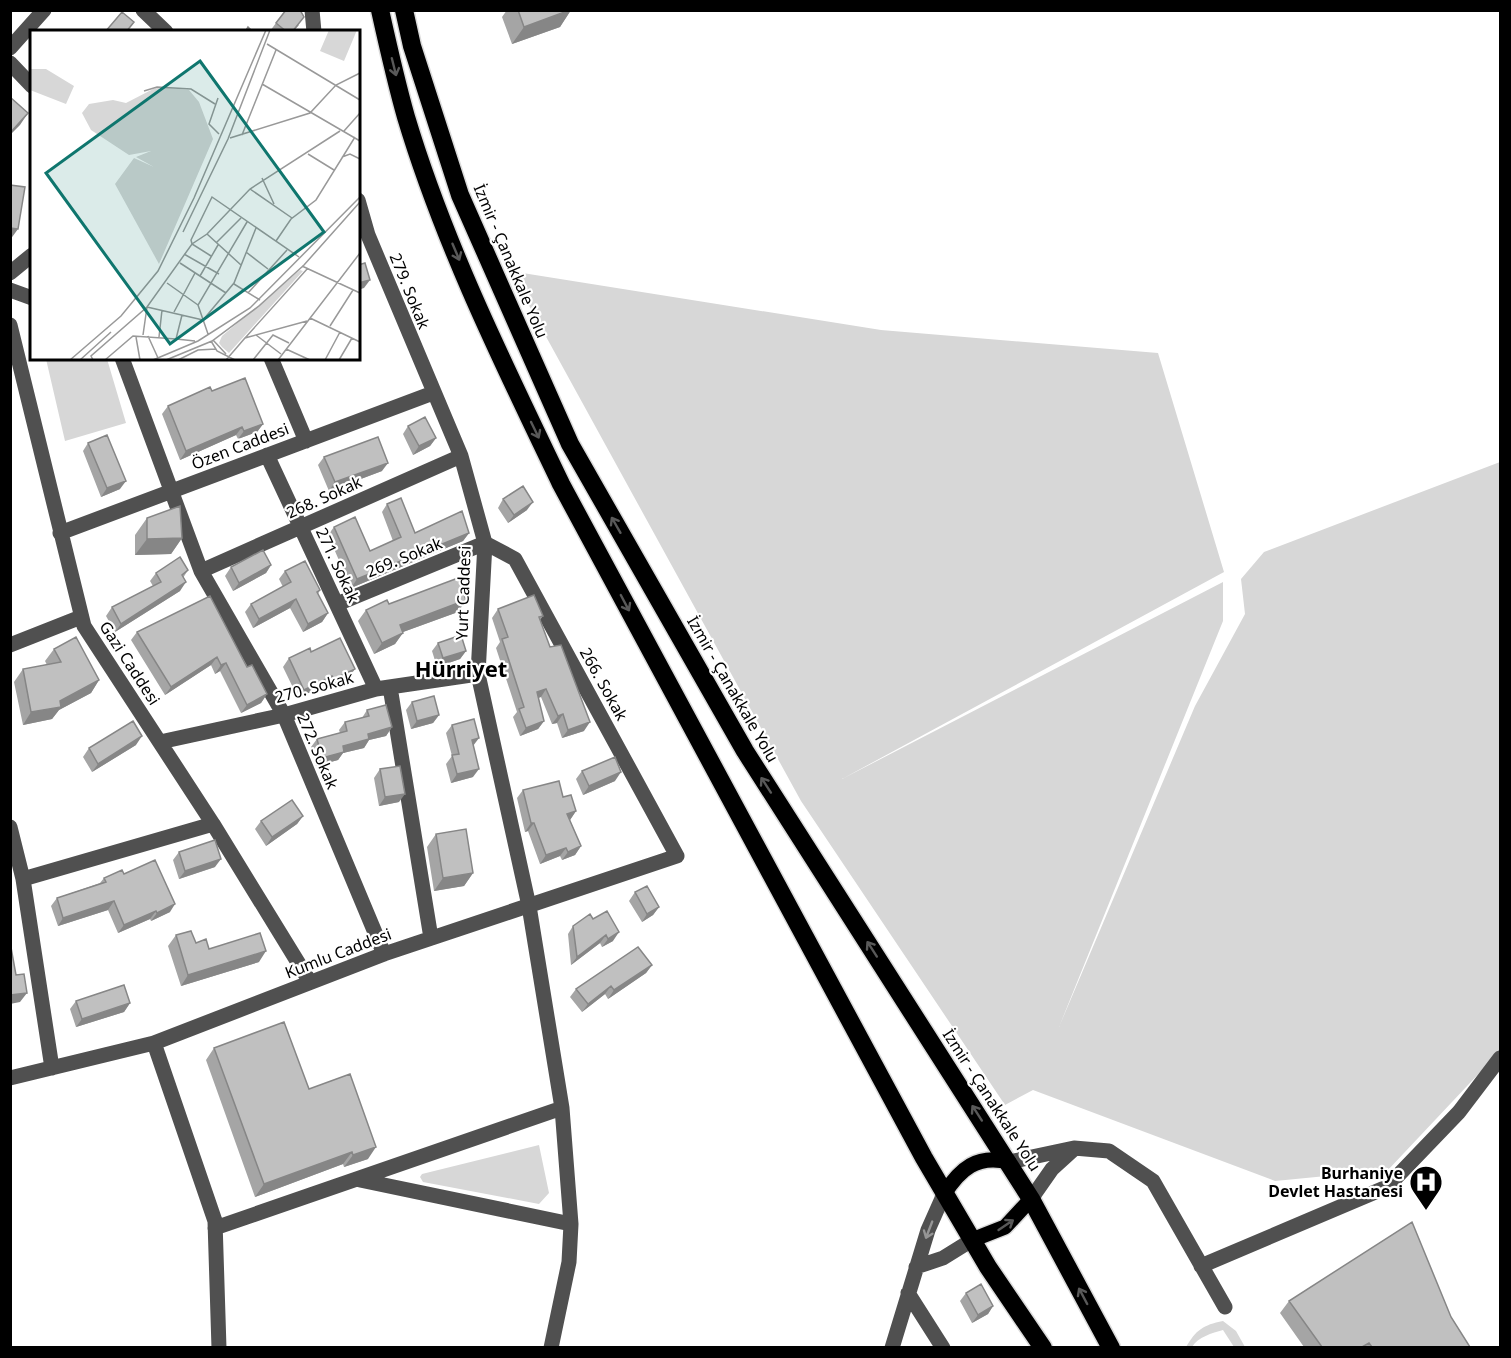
<svg xmlns="http://www.w3.org/2000/svg" width="1511" height="1358" font-family="'Noto Sans',sans-serif">
<style>
.green{fill:#d7d7d7}
.lines{fill:none;stroke-linecap:round;stroke-linejoin:round}
.major-casing{stroke:#dbdbdb;stroke-width:18}
.highway-casing{stroke:#dbdbdb;stroke-width:21}
.minor{stroke:#505050;stroke-width:15}
.major{stroke:#000;stroke-width:15}
.highway{stroke:#000;stroke-width:18}
.wall{fill:#a5a5a5}
.shaded-wall{fill:#868686}
.building{fill:#c0c0c0;stroke:#868686;stroke-width:1.5}
.oneway{stroke:#595959}
.oneway2{stroke:#969696}
.labels{text-anchor:middle;dominant-baseline:central;stroke-width:4.5;stroke-linejoin:round;paint-order:stroke}
.street-label{font-size:16px;fill:#000;stroke:#fff}
.poi-label{font-size:16px;font-weight:bold;fill:#000;stroke:#fff;text-anchor:end}
.district-label{font-size:22px;font-weight:bold;fill:#000;stroke:#fff}
.inset-road{fill:none;stroke:#999;stroke-width:1.5}
.view{fill:#0f766e;fill-opacity:0.15;stroke:#0f766e;stroke-width:3}
.inset-edge{fill:none;stroke:#000;stroke-width:3}
</style>
<rect width="100%" height="100%" fill="#fff"/>
<path class="green" d="M510,271L881,330L1158,353L1224,572L842,779L1223,582V621L1059,1027L1195,706L1245,614L1241,579L1264,552L1500,462V1051L1388,1170L1275,1181L1033,1090L1005,1105L801,801Z
M46,359H107L126,423L65,441Z
M539,1145L549,1193L539,1204L423,1182L420,1177L422,1174Z
M1223,1321L1236,1331L1245,1347H1234L1223,1330C1212,1333 1198,1337 1192,1347H1186C1196,1330 1203,1325 1223,1321Z"/>
<g class="lines">
<defs>
<path id="major" d="M944,1194C960,1169 977,1154 1009,1162
M972,1240L1005,1227L1031,1199"/>
<path id="highway" d="M380,10C388,46 396,82 406,117C444,244 504,365 561,484L924,1158L988,1267L1043,1348
M404,10L412,46L460,195L570,444L745,751L1031,1199L1111,1348"/>
</defs>
<use href="#major" class="major-casing"/>
<use href="#highway" class="highway-casing"/>
<path class="minor" d="M143,10L166,32
M312,10L314,32
M10,48L44,10
M10,63L32,86
M358,200L368,235L461,456L485,543L478,674L529,906L562,1108L571,1224L569,1262L551,1348
M10,273L32,255
M10,290L32,298
M10,325L84,626L213,824L310,982
M122,358L201,571L284,715L384,954
M271,358L306,441
M267,455L376,689
M60,533L433,393
M201,571L461,456
M10,645L81,617
M390,687L431,938
M160,742L284,715L376,689L478,674
M10,827L23,879L52,1068
M23,879L213,824
M154,1043L215,1221L219,1348
M10,1078L154,1043L384,954L677,856L515,559L485,543L337,604
M1009,1162L1074,1148L1109,1151L1153,1181L1225,1307
M360,1180L571,1224
M1031,1199L1052,1169L1074,1149
M215,1228L562,1108
M1201,1266L1387,1187L1459,1112L1500,1058
M916,1267L943,1258L972,1240
M908,1293L943,1348
M892,1348L928,1230L944,1194"/>
<use href="#major" class="major"/>
<use href="#highway" class="highway"/>
</g>
<path class="wall" d="M507,10H571L560,27L512,44L502,17Z
M276,23L299,25L293,32L270,31Z
M212,391L263,424L257,432L238,439L236,435L180,460L162,414L168,406Z
M408,426L436,438L430,446L413,455L403,434Z
M88,443L120,489L101,497L83,451Z
M324,457L382,471L329,491L318,465Z
M503,499L527,510L508,523L498,508Z
M387,504L415,533H469L463,541L351,588L328,535L334,527L370,551L393,541L382,512Z
M147,518L182,538L171,554L135,555V535Z
M271,565L266,573L233,591L225,576L231,567Z
M188,570L183,578L180,591L115,632L106,616L112,607L153,586L150,581L156,573Z
M285,571L320,590L318,594L328,613L322,622L303,632L290,608L253,628L245,612L251,604L283,587L279,579Z
M466,600L458,612L403,632L395,644L374,654L358,621L366,610L389,604Z
M498,609L543,616L540,620L550,647L584,731L562,738L557,723L552,724L541,697L538,698L544,721L538,729L520,736L513,717L517,712L496,648L500,642L492,618Z
M137,632L247,667L267,694L261,703L241,713L220,671L215,674L211,665L165,695L131,640Z
M438,643L466,651L460,659L437,667L432,651Z
M54,649L99,680L91,693L59,710L52,719L23,725L14,682L23,669L47,665L45,661Z
M311,652L349,677L328,687L327,684L298,698L283,667L289,658Z
M412,702L439,715L433,723L411,729L406,710Z
M367,710L392,727L386,736L369,740L364,748L343,753L338,760L316,766L311,747L317,739L340,733L339,730L345,722L362,718Z
M452,725L473,746V777L451,783L446,764L452,756L446,733Z
M136,745L92,772L83,757L89,748Z
M380,769L399,802L379,806L374,778Z
M582,771L615,781L583,795L576,779Z
M523,790L563,797L576,811L570,820L581,846L575,855L562,860L560,856L540,864L528,831L525,832L517,798Z
M303,816L297,824L266,846L255,829L261,821Z
M436,834L473,873L464,886L434,891L427,847Z
M179,852L215,867L179,879L173,860Z
M124,874L170,912L151,921L150,919L118,933L108,910L58,926L51,906L57,898L100,883L104,878Z
M635,892L659,907L653,915L642,922L629,901Z
M593,919L613,941L602,947L600,943L571,965L568,934L573,926Z
M176,935L196,943L209,949L259,962L181,986L168,946Z
M652,965L646,973L608,999L605,994L582,1012L570,997L576,989Z
M76,1001L130,1003L124,1012L76,1027L70,1009Z
M214,1048L309,1089L368,1159L344,1167L343,1164L255,1197L206,1060Z
M966,1293L993,1306L988,1314L972,1323L960,1301Z
M1289,1301L1451,1317L1470,1347H1304L1280,1313Z"/>
<path class="shaded-wall" d="M571,10L560,27L512,44L524,27Z
M28,113L20,125L10,135V133Z
M10,228L18,229L10,240Z
M370,280L364,288L358,290V283Z
M263,424L257,432L238,439L244,431Z
M242,427L236,435L180,460L186,451Z
M436,438L430,446L413,455L419,446Z
M388,463L382,471L329,491L335,482Z
M126,481L120,489L101,497L107,488Z
M533,502L527,510L508,523L514,515Z
M469,533L463,541L351,588L357,579Z
M182,538L171,554L135,555L147,539Z
M271,565L266,573L233,591L239,583Z
M186,582L180,591L115,632L121,624Z
M296,599L290,608L253,628L259,619Z
M466,600L458,612L392,636L400,625Z
M328,613L322,622L303,632L308,624Z
M403,633L395,644L374,654L382,643Z
M466,651L460,659L437,667L443,658Z
M217,657L211,665L165,695L171,687Z
M226,663L220,671L215,674L221,665Z
M355,669L349,677L328,687L334,679Z
M332,676L327,684L298,698L304,690Z
M99,680L91,693L59,710L52,719L23,725L31,712L60,701Z
M546,689L541,697L531,700L537,692Z
M267,694L261,703L241,713L247,705Z
M563,714L557,723L552,724L558,716Z
M439,715L433,723L411,729L417,721Z
M544,721L538,729L520,736L526,728Z
M590,722L584,731L562,738L568,730Z
M392,727L386,736L369,740L364,748L343,753L338,760L316,766L322,758L343,746L368,734Z
M142,736L136,745L92,772L98,764Z
M479,738L473,746L472,740Z
M479,769L473,777L451,783L457,774Z
M621,772L615,781L583,795L589,786Z
M405,794L399,802L379,806L385,797Z
M576,811L570,820L567,814Z
M303,816L297,824L266,846L272,837Z
M531,823H534L528,831L525,832Z
M581,846L575,855L562,860L568,852Z
M566,848L560,856L540,864L546,855Z
M221,859L215,867L179,879L185,871Z
M473,873L464,886L434,891L443,878Z
M114,901L108,910L58,926L63,918Z
M175,904L170,912L151,921L157,913Z
M659,907L653,915L642,922L647,914Z
M156,911L150,919L118,933L124,925Z
M619,932L613,941L602,947L608,939Z
M606,935L600,943L571,965L577,957Z
M266,951L259,962L181,986L188,975Z
M652,965L646,973L608,999L614,990Z
M611,986L605,994L582,1012L588,1004Z
M27,993L20,1002L10,1004V995Z
M130,1003L124,1012L76,1027L82,1019Z
M376,1147L368,1159L344,1167L353,1155Z
M352,1152L343,1164L255,1197L264,1184Z
M993,1306L988,1314L972,1323L978,1315Z"/>
<path class="building" d="M286,10H300L304,17L292,32H287L276,23Z
M518,10H570L524,27Z
M122,12L134,22L126,32H105Z
M248,27L253,32H245Z
M10,97L28,113L10,133Z
M10,185L25,187L18,229L10,228Z
M365,263L370,280L358,283V265Z
M245,378L263,424L244,431L242,427L186,451L168,406L210,387L212,391Z
M425,417L436,438L419,446L408,426Z
M107,435L126,481L107,488L88,443Z
M378,437L388,463L335,482L324,457Z
M523,486L533,502L514,515L503,499Z
M401,498L415,533L462,511L469,533L357,579L334,527L355,517L370,551L401,537L387,504Z
M180,506L182,538L147,539V518Z
M263,550L271,565L239,583L231,567Z
M180,557L188,570L182,575L186,582L121,624L112,607L161,582L156,573Z
M305,561L320,590L317,592L328,613L308,624L296,599L259,619L251,604L291,582L285,571Z
M458,578L466,600L400,625L403,633L382,643L366,610L387,600L389,604Z
M534,595L543,616L539,617L550,647L561,645L590,722L568,730L563,714L558,716L546,689L537,692L544,721L526,728L519,709L524,707L502,639L508,637L498,609Z
M210,596L247,667L252,665L267,694L247,705L226,663L221,665L217,657L171,687L137,632Z
M461,635L466,651L443,658L438,643Z
M76,637L99,680L60,701L61,707L31,712L23,669L61,662L54,649Z
M340,638L355,669L334,679L332,676L304,690L289,658L310,648L311,652Z
M434,696L439,715L417,721L412,702Z
M386,705L392,727L368,734L369,739L343,746L344,752L322,758L317,739L347,731L345,722L369,716L367,710Z
M474,719L479,738L472,740L479,769L457,774L452,755L459,754L452,725Z
M133,721L142,736L98,764L89,748Z
M615,757L621,772L589,786L582,771Z
M400,766L405,794L385,797L380,769Z
M559,781L563,797L571,795L576,811L567,814L581,846L568,852L566,848L546,855L534,823H531L523,790Z
M292,800L303,816L272,837L261,821Z
M466,829L473,873L443,878L436,834Z
M215,840L221,859L185,871L179,852Z
M155,860L175,904L157,913L156,911L124,925L114,901L63,918L57,898L106,882L104,878L122,870L124,874Z
M647,886L659,907L647,914L635,892Z
M607,911L619,932L608,939L606,935L577,957L573,926L590,914L593,919Z
M191,931L196,943L206,939L209,949L260,933L266,951L188,975L176,935Z
M10,942L16,975L24,974L27,993L10,995Z
M638,947L652,965L614,990L611,986L588,1004L576,989Z
M124,985L130,1003L82,1019L76,1001Z
M284,1022L309,1089L350,1074L376,1147L353,1155L352,1152L264,1184L214,1048Z
M1412,1222L1451,1317L1470,1347H1372L1369,1343L1362,1347H1322L1289,1301Z
M981,1284L993,1306L978,1315L966,1293Z"/>
<defs><path id="oneway-shaft" d="M-6 0H5M1.5-3L5.5 0L1.5 3" fill="none" stroke-width="1.6" stroke-linecap="round" stroke-linejoin="round" transform="scale(1.5)"/></defs>
<g class="oneway">
<use href="#oneway-shaft" transform="translate(394 67) rotate(76)"/>
<use href="#oneway-shaft" transform="translate(456 252) rotate(67)"/>
<use href="#oneway-shaft" transform="translate(535 430) rotate(64)"/>
<use href="#oneway-shaft" transform="translate(616 525) rotate(-120)"/>
<use href="#oneway-shaft" transform="translate(625 603) rotate(62)"/>
<use href="#oneway-shaft" transform="translate(766 785) rotate(-123)"/>
<use href="#oneway-shaft" transform="translate(872 949) rotate(-123)"/>
<use href="#oneway-shaft" transform="translate(977 1113) rotate(-123)"/>
<use href="#oneway-shaft" transform="translate(1006 1225) rotate(-34)"/>
<use href="#oneway-shaft" transform="translate(1083 1296) rotate(-118)"/>
</g>
<use class="oneway2" href="#oneway-shaft" transform="translate(929 1230) rotate(111)"/>
<defs>
<symbol id="hospital-pin" viewBox="-11 -11 22 30"><path d="M0 17L-7.5 6A9.5 9.5 0 1 1 7.5 6Z" fill="#000" stroke="#fff"/><path d="M-5-5h3v3.5h4V-5h3V5h-3V1.5h-4V5h-3Z" fill="#fff"/></symbol>
</defs>
<g fill-rule="evenodd">
<use href="#hospital-pin" x="1407" y="1163" width="38" height="52"/>
</g>
<g class="labels">
<g class="street-label">
<text transform="translate(511 261) rotate(67)">İzmir - Çanakkale Yolu</text>
<text transform="translate(410 291) rotate(68)">279. Sokak</text>
<text transform="translate(240 446) rotate(-21)">Özen Caddesi</text>
<text transform="translate(324 497) rotate(-24)">268. Sokak</text>
<text transform="translate(404 557) rotate(-22)">269. Sokak</text>
<text transform="translate(338 565) rotate(65)">271. Sokak</text>
<text transform="translate(463 593) rotate(-88)">Yurt Caddesi</text>
<text transform="translate(130 663) rotate(57)">Gazi Caddesi</text>
<text transform="translate(604 684) rotate(61)">266. Sokak</text>
<text transform="translate(314 687) rotate(-15)">270. Sokak</text>
<text transform="translate(733 689) rotate(60)">İzmir - Çanakkale Yolu</text>
<text transform="translate(318 751) rotate(67)">272. Sokak</text>
<text transform="translate(338 953) rotate(-21)">Kumlu Caddesi</text>
<text transform="translate(992 1100) rotate(57)">İzmir - Çanakkale Yolu</text>
</g>
<g class="poi-label">
<text x="1403" y="1173">Burhaniye<tspan x="1403" dy="18">Devlet Hastanesi</tspan></text>
</g>
<g class="district-label">
<text x="461" y="668">Hürriyet</text>
</g>
</g>
<g transform="translate(30 30)">
<rect width="330" height="330" fill="#fff"/>
<path d="M299,0H327L314,31L290,21ZM0,39H16L44,56L36,74L0,60ZM127,57L159,60L169,72L183,109L129,234L85,154L104,128L124,137L106,127L121,121L99,125L61,100L52,83L59,74L83,70L96,73ZM270,240L273,241L199,323L192,317L189,313L192,306Z" fill="#d7d7d7"/>
<path class="inset-road" d="M237,14L330,70M232,54L330,111M114,61L127,57L161,59L185,74M188,68L179,94L189,104M314,101L330,83M212,105L246,20M200,108L280,83L306,55L330,43M278,124L304,140M312,127L320,124L330,129M232,148L244,174M220,159L262,188M153,202L198,109L240,0M177,204L211,235M246,211L261,189L286,170L325,107M186,213L211,188M216,222L238,239M154,224L189,244M181,226L162,214L161,210L182,167L269,227M150,233L196,263M272,236L330,263M170,246L188,215M137,253L168,275M204,254L230,270M218,263L257,220M117,277L173,290M144,282L165,243M280,288L330,312M173,290L204,253L226,198M300,296L323,260M178,304L168,275L217,192M113,305L117,277M226,305L251,324M118,306L128,328M106,307L110,330M129,307L132,280M215,308L278,238M146,309L165,311M183,310L196,324M181,311L187,321L205,330M256,319L280,330M40,330L91,286L128,241L164,168L236,0M50,330L81,302M63,330L61,326L117,277L162,214L177,204L220,159L310,101M75,330L103,306L146,309L152,285M123,330L168,311L220,278L330,167M136,330L182,311L229,276L274,235L330,172M148,330L168,320L186,319M196,330L215,308L277,291M223,330L243,305L259,313M248,330L330,223M295,330L310,302M309,330L322,308"/>
<path class="view" d="M170,31L294,202L140,314L16,143Z"/>
<rect width="330" height="330" class="inset-edge"/>
</g>
<rect width="1511" height="1358" fill="none" stroke="#000000" stroke-width="24"/>
</svg>
